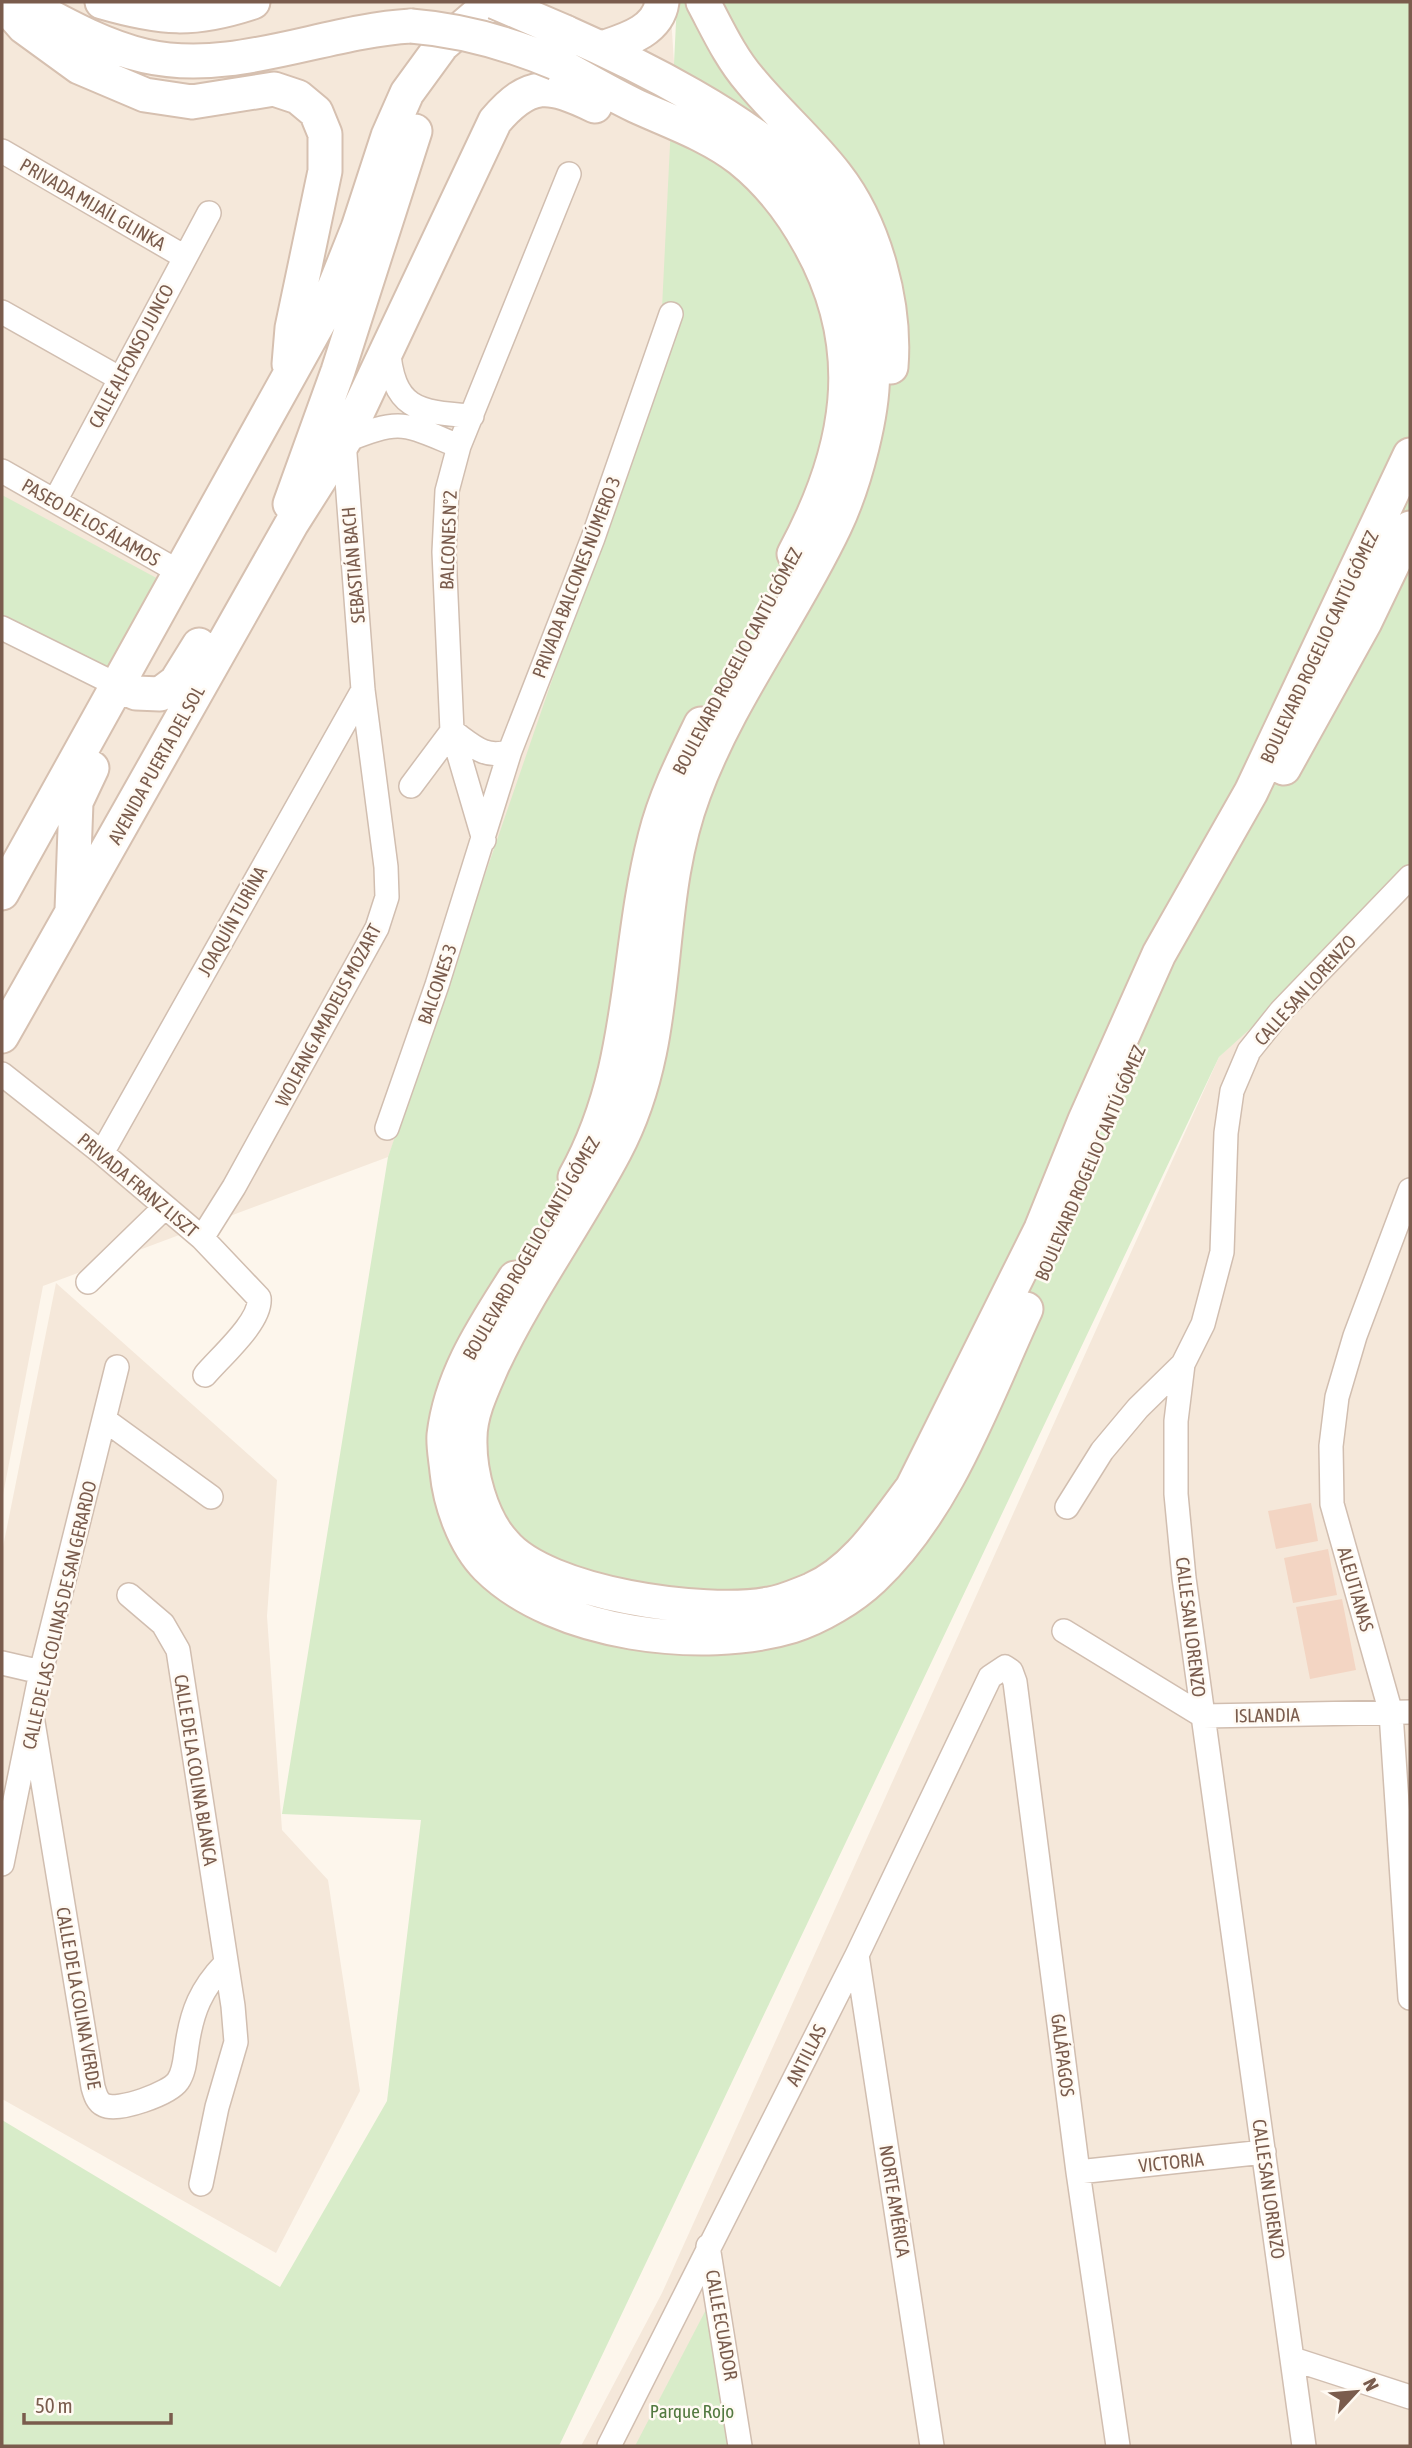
<svg xmlns="http://www.w3.org/2000/svg" width="1412" height="2448" font-family="'Asap Condensed',sans-serif">
<style>
.residential{fill:#f5e8da}
.green{fill:#d8ecc9}
.building{fill:#f3d5c3}
.lines{fill:none;stroke-linecap:round;stroke-linejoin:round}
.street-casing{stroke:#d1beb0;stroke-width:26}
.secondary-casing{stroke:#d6c0b0;stroke-width:37}
.street{stroke:#fff;stroke-width:23}
.secondary{stroke:#fff;stroke-width:33}
.secondary-bridge-casing{stroke:#d6c0b0;stroke-width:37;stroke-linecap:butt}
.secondary-bridge{stroke:#fff;stroke-width:33}
.labels{text-anchor:middle;dominant-baseline:central;stroke-width:5;stroke-linejoin:round;paint-order:stroke}
.street-label{font-size:19px;fill:#7a5c4d;stroke:#fffaf3}
.park-label{font-size:19px;fill:#537a41;stroke:#fffaf3}
</style>
<rect width="100%" height="100%" fill="#fdf6ec"/>
<path class="residential" d="M2,2H670L692,333L388,1157L43,1286L2,1500Z
M1410,869V2446H581L662,2293L1219,1057Z
M56,1283L277,1480L267,1616L282,1830L328,1880L360,2091L276,2253L2,2099V1552Z"/>
<path class="green" d="M677,2H1410V884L1219,1057L559,2446H2V2120L280,2287L387,2101L421,1820L282,1814L388,1157L659,369Z
M2,495L164,582L111,675L2,619Z
M711,2300L732,2446H635Z"/>
<path class="building" d="M1311,1503L1318,1541L1276,1549L1268,1511Z
M1328,1549L1337,1595L1293,1603L1284,1558Z
M1342,1599L1356,1670L1310,1679L1296,1607Z"/>
<g class="lines">
<defs>
<path id="street" d="M2,151L183,256
M2,312L119,378
M388,346C393,409 416,412 472,416
M2,471L181,573
M55,501L209,213
M2,628L117,685
M411,786L452,731C472,745 485,760 510,751
M484,840L452,731L444,552L447,491L459,446L569,174
M2,1074L102,1153L202,1238L259,1298C262,1321 220,1357 205,1375
M387,1128L437,985L510,751L593,538L671,314
M102,1153L363,690
M1410,1190L1355,1336L1337,1397L1331,1446L1332,1504L1391,1713L1410,1998
M202,1238L234,1187L377,928L387,897L386,867L363,690L344,441C403,418 402,423 459,446
M88,1282L164,1208
M105,1420L211,1497
M1067,1507L1102,1451L1138,1408L1183,1364
M129,1595L163,1624L178,1650L233,2006L236,2042L217,2107L201,2184
M1064,1631L1203,1716L1410,1712
M2,1663L41,1672
M33,1722L93,2087C95,2094 97,2102 104,2105C118,2112 169,2094 178,2081C185,2071 185,2057 187,2045C192,2011 201,1989 225,1964
M2,1864L41,1672L117,1367
M857,1955L932,2446
M1078,2172L1264,2152
M708,2246L740,2446
M1293,2359L1410,2397
M609,2446L857,1955L990,1677L1005,1667L1011,1671L1015,1682L1078,2172L1118,2446
M1304,2446L1184,1578L1176,1494V1421L1183,1364L1203,1324L1222,1252L1226,1133L1232,1091L1249,1051L1281,1011L1410,877"/>
<path id="secondary" d="M2,2L24,27L79,67L145,95L192,102L274,89L298,97L316,112L325,134V171L292,328L289,364
M23,2C62,23 102,46 145,56C234,76 323,31 411,26
M102,2C161,19 193,22 253,2
M703,2C717,28 730,57 750,80C777,113 810,141 836,175C875,225 896,304 891,367
M565,32C633,62 756,122 802,178C843,229 868,299 872,364C876,408 854,486 835,526C792,617 729,698 694,793C650,910 677,1034 615,1151C577,1223 528,1290 493,1364C483,1387 470,1413 470,1438C469,1472 481,1518 504,1543C546,1594 705,1616 769,1604C783,1602 798,1595 811,1590C855,1571 884,1525 912,1488L1041,1229L1085,1120L1159,954L1251,792L1410,455
M602,48C626,40 658,31 662,2
M556,63C582,77 609,93 636,106C671,122 709,135 740,159C770,183 792,212 810,245C869,351 849,452 794,554
M290,504L338,371L415,131
M117,685L136,693L160,694L176,682L199,645
M1284,768L1365,622L1410,528
M2,893L324,313L358,228L388,136L407,93L442,45L492,2
M72,910L76,802L92,768
M2,1036L292,523L344,441L495,121C530,80 549,84 595,106
M575,1177C636,1067 625,954 655,837C665,797 683,761 701,724
M515,1278C484,1327 451,1375 444,1435C443,1446 446,1460 447,1472C450,1503 464,1544 487,1567C555,1635 703,1653 792,1626C820,1617 852,1598 873,1578C947,1508 984,1400 1026,1309"/>
</defs>
<use href="#street" class="street-casing"/>
<use href="#secondary" class="secondary-casing"/>
<use href="#street" class="street"/>
<use href="#secondary" class="secondary"/>
<defs>
<path id="secondary-bridge" d="M495,2L565,32
M411,26C462,30 508,43 556,63"/>
</defs>
<use href="#secondary-bridge" class="secondary-bridge-casing"/>
<use href="#secondary-bridge" class="secondary-bridge"/>
</g>
<g class="labels">
<g class="street-label">
<text transform="translate(93 204) rotate(30)">PRIVADA MIJAÍL GLINKA</text>
<text transform="translate(131 356) rotate(-62)">CALLE ALFONSO JUNCO</text>
<text transform="translate(91 522) rotate(30)">PASEO DE LOS ÁLAMOS</text>
<text transform="translate(448 540) rotate(-88)">BALCONES N°2</text>
<text transform="translate(353 565) rotate(-95)">SEBASTIÁN BACH</text>
<text transform="translate(576 577) rotate(-69)">PRIVADA BALCONES NÚMERO 3</text>
<text transform="translate(1319 647) rotate(-65)">BOULEVARD ROGELIO CANTÚ GÓMEZ</text>
<text transform="translate(737 661) rotate(-62)">BOULEVARD ROGELIO CANTÚ GÓMEZ</text>
<text transform="translate(156 765) rotate(-61)">AVENIDA PUERTA DEL SOL</text>
<text transform="translate(232 921) rotate(-61)">JOAQUÍN TURÍNA</text>
<text transform="translate(437 984) rotate(-71)">BALCONES 3</text>
<text transform="translate(1305 990) rotate(-48)">CALLE SAN LORENZO</text>
<text transform="translate(328 1015) rotate(-62)">WOLFANG AMADEUS MOZART</text>
<text transform="translate(1090 1163) rotate(-67)">BOULEVARD ROGELIO CANTÚ GÓMEZ</text>
<text transform="translate(138 1185) rotate(40)">PRIVADA FRANZ LISZT</text>
<text transform="translate(531 1248) rotate(-60)">BOULEVARD ROGELIO CANTÚ GÓMEZ</text>
<text transform="translate(1356 1589) rotate(74)">ALEUTIANAS</text>
<text transform="translate(59 1615) rotate(-77)">CALLE DE LAS COLINAS DE SAN GERARDO</text>
<text transform="translate(1191 1627) rotate(83)">CALLE SAN LORENZO</text>
<text transform="translate(1267 1715) rotate(-1)">ISLANDIA</text>
<text transform="translate(196 1770) rotate(81)">CALLE DE LA COLINA BLANCA</text>
<text transform="translate(79 1998) rotate(80)">CALLE DE LA COLINA VERDE</text>
<text transform="translate(806 2055) rotate(-63)">ANTILLAS</text>
<text transform="translate(1063 2055) rotate(83)">GALÁPAGOS</text>
<text transform="translate(1171 2162) rotate(-6)">VICTORIA</text>
<text transform="translate(1269 2189) rotate(82)">CALLE SAN LORENZO</text>
<text transform="translate(895 2201) rotate(81)">NORTE AMÉRICA</text>
<text transform="translate(722 2325) rotate(80)">CALLE ECUADOR</text>
</g>
<g class="park-label">
<text x="692" y="2411">Parque Rojo</text>
</g>
</g>
<rect width="1412" height="2448" fill="none" stroke="#7a5c4d" stroke-width="7"/>
<g transform="translate(1356 2392) rotate(64)" stroke="#fffaf3" stroke-width="5" paint-order="stroke">
<path d="M0-5L12 26L0 18L-12 26Z" fill="#7a5c4d"/>
<text y="-10" font-size="19" font-weight="bold" text-anchor="middle" fill="#7a5c4d">N</text>
</g>
<path d="M24 2413v10h147v-10" fill="none" stroke="#7a5c4d" stroke-width="3.5"/>
<text x="35" y="2413" font-size="21" fill="#7a5c4d" stroke="#fffaf3" stroke-width="5" paint-order="stroke">50 m</text>
</svg>
